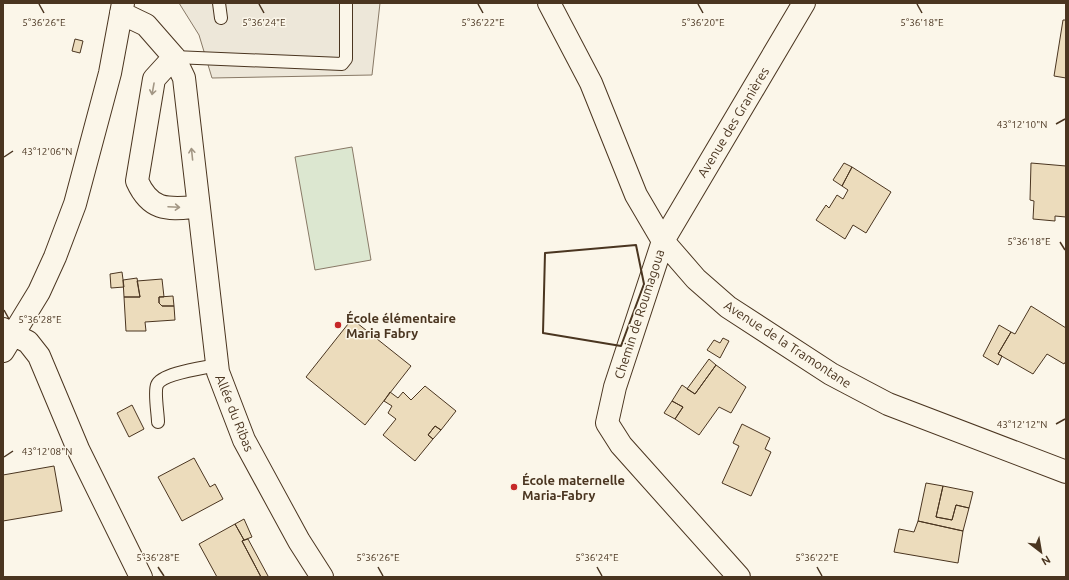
<svg xmlns="http://www.w3.org/2000/svg" width="1069" height="580" font-family="Ubuntu,sans-serif">
<style>
.grass{fill:#dce7d0;stroke:#887966}
.parking{fill:#ede7d9;stroke:#887966}
.building{fill:#ecdcbc;stroke:#4a3520}
.lines{fill:none;stroke-linecap:round;stroke-linejoin:round}
.service-casing{stroke:#4a3520;stroke-width:14}
.minor-casing{stroke:#4a3520;stroke-width:24}
.service{stroke:#fbf6e9;stroke-width:12}
.minor{stroke:#fbf6e9;stroke-width:22}
.wall{stroke:#4a3520;stroke-width:2}
.oneway{stroke:#a29684}
.ticks{fill:none;stroke:#4a3520;stroke-width:1.5}
.poi-dot{fill:#c62828;stroke:#fbf6e9;stroke-width:1.5}
.labels{text-anchor:middle;dominant-baseline:central;stroke-width:3;stroke-linejoin:round;paint-order:stroke}
.street-label{font-size:13px;fill:#4a3520;stroke:#fbf6e9}
.poi-label{font-size:13px;font-weight:bold;fill:#4a3520;stroke:#fbf6e9;text-anchor:start}
.ticks-label{font-size:10px;text-anchor:middle;fill:#4a3520;stroke:#fbf6e9;stroke-width:3;stroke-linejoin:round;paint-order:stroke}
</style>
<rect width="100%" height="100%" fill="#fbf6e9"/>
<path class="grass" d="M352,147L371,260L315,270L295,157Z"/>
<path class="parking" d="M179,3H380L372,75L212,78L199,35Z"/>
<path class="building" d="M1063,20H1066V78L1054,76Z
M75,39L83,41L80,53L72,51Z
M844,163L852,167L842,186L833,180Z
M1031,163L1066,166V217L1055,216V221L1033,219L1034,201L1030,200Z
M852,167L891,192L866,233L853,225L845,239L816,220L826,205L829,208L837,195L843,199L848,190L842,186Z
M122,272L124,287L111,288L110,274Z
M137,278L140,297H124L123,280Z
M162,279L164,297H159V303L162,306H174L175,320L145,322L146,331H126L124,297H140L137,281Z
M173,296L174,306H162L159,303V297Z
M1031,306L1066,328V361L1064,364L1047,354L1033,374L998,354L1011,332L1015,334Z
M352,319L411,366L365,425L306,377Z
M999,325L1011,332L998,354L1002,356L998,365L983,356Z
M723,338L729,341L720,358L707,350L714,340L720,343Z
M709,359L716,365L695,394L687,389Z
M716,365L746,387L731,413L719,407L699,435L675,419L683,407L672,401L682,385L695,394Z
M425,386L456,411L441,430L435,426L428,435L433,439L415,461L383,435L396,419L388,413L392,406L384,401L390,392L398,398L403,392L411,400Z
M672,401L683,407L675,419L664,413Z
M132,405L144,429L129,437L117,413Z
M742,424L770,438L765,449L771,452L751,496L722,483L739,446L733,443Z
M435,426L441,430L433,439L428,435Z
M194,458L210,487L215,484L223,499L182,521L158,477Z
M54,466L62,511L3,521V475Z
M926,483L943,486L936,517L952,520L956,505L969,508L963,531L918,521Z
M943,486L973,492L969,508L956,505L952,520L936,517Z
M244,519L252,537L244,540L235,524Z
M918,521L963,531L958,563L894,552L899,529L914,532Z
M235,524L244,540L242,541L261,577H217L199,544Z
M248,539L268,576L267,577H261L242,541Z"/>
<g class="lines">
<defs>
<path id="service" d="M219,3L221,18
M174,57L342,64L346,59V3
M158,422C158,414 154,392 157,385C162,373 204,368 217,365"/>
<path id="minor" d="M549,3L591,83L636,195L663,241L696,279L728,307L831,374L888,404L1066,472
M121,13L146,25L174,57L184,78L218,372L244,440L299,541L322,577
M174,57L154,79L137,181C151,212 168,209 198,207
M3,329L28,342L39,356L78,449L141,577
M3,351L39,292L55,257L75,204L110,73L123,3
M739,577L621,445L607,423L615,387L663,241L804,3"/>
</defs>
<use href="#service" class="service-casing"/>
<use href="#minor" class="minor-casing"/>
<use href="#service" class="service"/>
<use href="#minor" class="minor"/>
<path class="wall" d="M636,245L644,284L621,346L543,333L545,253Z"/>
</g>
<defs><path id="oneway-shaft" d="M-6 0H5M1.5-3L5.5 0L1.5 3" fill="none" stroke-width="1.6" stroke-linecap="round" stroke-linejoin="round"/></defs>
<g class="oneway">
<use href="#oneway-shaft" transform="translate(153 89) rotate(100)"/>
<use href="#oneway-shaft" transform="translate(192 154) rotate(-96)"/>
<use href="#oneway-shaft" transform="translate(174 207) rotate(3)"/>
</g>
<path class="ticks" d="M39,4L44,13M259,4L264,13M478,4L483,13M698,4L703,13M917,4L922,13M1056,124L1065,119M4,157L13,151M1060,242L1065,250M4,310L9,319M1056,424L1065,419M4,457L13,451M158,567L164,576M378,567L383,576M597,567L602,576M817,567L822,576"/>
<g class="poi-dot">
<circle cx="338" cy="325" r="4"/>
<circle cx="514" cy="487" r="4"/>
</g>
<g class="labels">
<g class="street-label">
<text transform="translate(733 122) rotate(-59)">Avenue des Granières</text>
<text transform="translate(639 314) rotate(-72)">Chemin de Roumagoua</text>
<text transform="translate(788 344) rotate(33)">Avenue de la Tramontane</text>
<text transform="translate(235 413) rotate(68)">Allée du Ribas</text>
</g>
<g class="poi-label">
<text x="346" y="318">École élémentaire<tspan x="346" dy="15">Maria Fabry</tspan></text>
<text x="522" y="480">École maternelle<tspan x="522" dy="15">Maria-Fabry</tspan></text>
</g>
</g>
<g class="ticks-label">
<text x="44" y="26">5°36'26"E</text>
<text x="264" y="26">5°36'24"E</text>
<text x="483" y="26">5°36'22"E</text>
<text x="703" y="26">5°36'20"E</text>
<text x="922" y="26">5°36'18"E</text>
<text x="1022" y="128">43°12'10"N</text>
<text x="47" y="155">43°12'06"N</text>
<text x="1029" y="245">5°36'18"E</text>
<text x="40" y="323">5°36'28"E</text>
<text x="1022" y="428">43°12'12"N</text>
<text x="47" y="455">43°12'08"N</text>
<text x="158" y="561">5°36'28"E</text>
<text x="378" y="561">5°36'26"E</text>
<text x="597" y="561">5°36'24"E</text>
<text x="817" y="561">5°36'22"E</text>
</g>
<rect width="1069" height="580" fill="none" stroke="#4a3520" stroke-width="8"/>
<g transform="translate(1041 552) rotate(149)" stroke="#fbf6e9" stroke-width="3" paint-order="stroke">
<path d="M0-3L7 15L0 10L-7 15Z" fill="#4a3520"/>
<text y="-6" font-size="11" font-weight="bold" text-anchor="middle" fill="#4a3520">N</text>
</g>
</svg>
